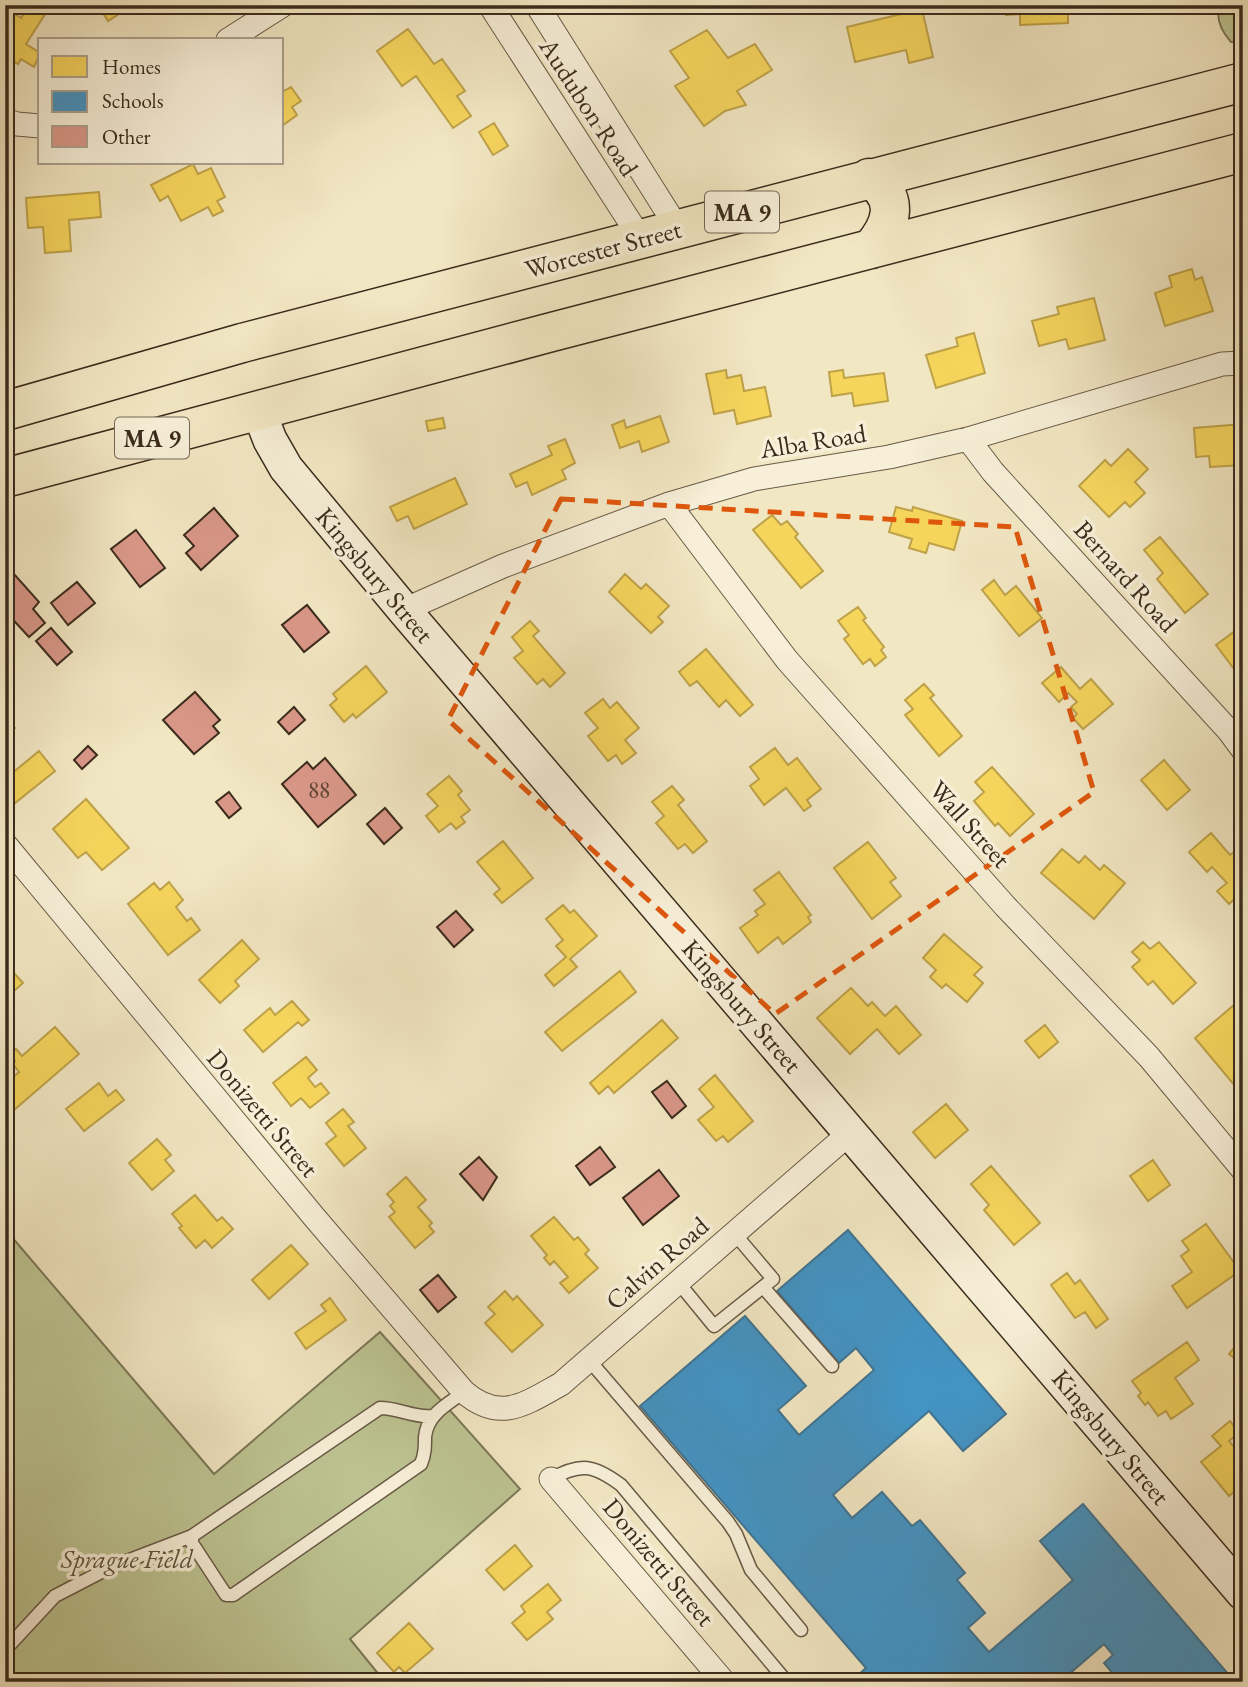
<svg xmlns="http://www.w3.org/2000/svg" width="1248" height="1687" font-family="'EB Garamond',serif">
<style>
.green{fill:#bdc492;stroke:#7c7857;stroke-width:2}
.homes{fill:#f6d55c;stroke:#bea249;stroke-width:2}
.schools{fill:#4393c3;stroke:#417491;stroke-width:2}
.building{fill:#d99788;stroke:#3b2b1c;stroke-width:2}
.lines{fill:none;stroke-linecap:round;stroke-linejoin:round}
.service-casing{stroke:#695a46;stroke-width:15}
.minor-casing{stroke:#695a46;stroke-width:25}
.secondary-casing{stroke:#3b2b1c;stroke-width:36}
.trunk-casing{stroke:#3b2b1c;stroke-width:41}
.service{stroke:#f7efd8;stroke-width:12}
.minor{stroke:#f7efd8;stroke-width:23}
.secondary{stroke:#f7efd8;stroke-width:33}
.trunk{stroke:#f2e7c3;stroke-width:38}
.marked{fill:none;stroke:#df570d;stroke-width:5;stroke-dasharray:14 9;stroke-linejoin:round}
.labels{text-anchor:middle;dominant-baseline:central;stroke-width:7;stroke-linejoin:round;paint-order:stroke}
.number-label{font-size:23px;fill:#624637}
.shield{fill:#f7efd8;stroke:#736654;stroke-width:2}
.shield-label{font-size:24px;font-weight:bold;fill:#3b2b1c}
.street-label{font-size:26px;fill:#3b2b1c;stroke:#f7efd8}
.park-label{font-size:26px;font-style:italic;fill:#5c513a;stroke:#f7efd8}
</style>
<rect width="100%" height="100%" fill="#f2e7c3"/>
<filter id="stains"><feTurbulence type="fractalNoise" baseFrequency=".00286" numOctaves="4"/><feColorMatrix values="0 0 0 0 .2 0 0 0 0 .09 0 0 0 0 .02 0 0 0 .5 -.17"/></filter>
<radialGradient id="worn" r=".72"><stop offset=".6" stop-color="#630" stop-opacity="0"/><stop offset="1" stop-color="#630" stop-opacity=".3"/></radialGradient>
<path class="green" d="M1220,5H1243V39L1239,42H1231C1222,32 1215,19 1220,5Z
M5,1229L214,1474L380,1332L520,1489L350,1639L385,1682H5Z"/>
<path class="homes" d="M30,5H51L26,44L40,53L34,67L21,59L18,64L5,56V8L21,18Z
M98,5H133L108,21Z
M1006,5H1068V23L1020,25V14L1006,15Z
M922,9L933,57L909,63L906,50L855,62L847,27Z
M408,29L434,64L442,59L465,91L457,96L471,116L453,128L416,76L402,86L377,51Z
M707,30L728,58L755,44L772,70L737,91L746,105L725,111L704,126L675,86L689,78L670,51Z
M291,87L301,101L292,107L297,115L282,126V92Z
M494,123L508,146L493,155L479,132Z
M193,164L198,174L211,168L225,197L217,201L223,211L213,216L208,207L181,221L168,196L160,201L151,185Z
M99,192L101,217L69,220L71,251L45,253L43,227L28,228L26,198Z
M1192,269L1195,280L1202,277L1213,311L1165,326L1155,293L1172,287L1169,276Z
M1094,298L1105,340L1069,349L1066,339L1039,346L1032,321L1059,314L1057,307Z
M974,333L985,373L936,388L926,355L958,346L956,338Z
M726,370L727,378L741,375L744,391L765,387L771,416L737,424L734,410L714,414L706,374Z
M843,370L844,378L884,373L888,401L854,406L852,393L832,396L829,372Z
M660,416L669,442L642,452L639,441L620,448L612,425L624,420L626,428Z
M443,418L445,428L428,431L426,421Z
M1243,424V465L1210,467L1209,456L1196,457L1194,428Z
M565,439L575,463L562,470L566,479L532,495L527,482L516,487L510,474L552,455L548,446Z
M1128,449L1148,469L1135,482L1145,493L1130,507L1125,502L1109,517L1079,486L1105,460L1111,466Z
M455,478L467,504L414,529L408,516L397,521L390,507Z
M896,507L912,511L913,507L962,521L954,550L929,543L926,553L909,548L912,539L889,532Z
M772,515L781,525L787,521L798,534L795,537L823,571L801,588L753,530Z
M1160,537L1208,594L1185,613L1157,579L1163,573L1144,550Z
M625,574L641,589L646,584L669,606L658,617L663,622L651,633L609,592Z
M994,580L1005,595L1016,586L1042,618L1019,636L982,590Z
M858,607L866,618L863,620L884,647L881,650L886,657L875,666L870,659L863,664L844,639L849,635L838,621Z
M530,621L539,631L533,636L565,673L550,687L543,679L537,684L514,658L523,651L512,637Z
M1243,625V681L1216,645Z
M706,649L753,705L740,716L726,700L719,707L697,681L690,686L679,672Z
M366,666L387,692L356,718L353,714L344,722L330,705L337,699L333,694Z
M1061,667L1080,689L1091,679L1113,704L1083,729L1073,718L1077,714L1071,707L1077,702L1068,693L1059,702L1042,683Z
M924,684L934,695L930,698L962,736L939,756L905,715L913,709L905,700Z
M603,699L610,708L617,702L639,728L625,740L636,753L622,764L616,755L608,761L588,736L598,728L585,713Z
M5,716L15,728L5,736Z
M775,748L788,765L797,758L821,789L807,800L811,806L804,811L786,788L764,805L750,786L759,779L750,767Z
M39,751L55,771L15,803L5,791V779Z
M1164,760L1190,790L1167,810L1141,780Z
M992,767L1034,814L1010,836L998,823L995,826L974,801L984,792L975,782Z
M449,776L462,791L458,795L470,810L461,817L465,822L456,829L451,823L439,832L426,816L438,806L427,794Z
M672,786L684,800L678,805L707,841L693,853L685,844L678,849L656,823L664,816L652,802Z
M86,799L129,848L102,870L86,852L78,858L53,829Z
M1211,833L1230,855L1238,849L1243,854V897L1239,895L1229,904L1217,891L1227,883L1212,867L1207,872L1189,852Z
M503,841L533,878L502,903L494,894L500,889L477,862Z
M868,842L896,878L890,882L901,896L872,919L834,868Z
M1062,849L1079,863L1085,856L1100,870L1104,865L1125,883L1094,919L1041,873Z
M779,872L811,915L808,917L811,922L783,944L778,937L758,953L740,928L758,915L755,911L765,904L754,890Z
M169,882L183,900L176,907L187,921L191,918L200,930L168,955L128,904L154,883L160,890Z
M563,905L570,913L574,910L597,936L570,959L577,967L554,986L545,975L566,957L556,946L563,940L546,919Z
M944,934L982,967L974,975L983,983L967,1002L946,984L942,988L930,977L936,970L923,958Z
M242,940L259,959L235,981L239,986L220,1003L199,980Z
M1143,942L1150,949L1159,942L1196,983L1173,1004L1153,981L1148,985L1132,967L1140,960L1132,952Z
M5,963L23,983L5,999Z
M620,971L636,992L562,1051L545,1032Z
M851,988L868,1006L872,1002L885,1016L896,1006L921,1035L899,1054L877,1029L850,1054L817,1018Z
M292,1001L309,1020L302,1026L298,1022L263,1052L244,1030L270,1008L275,1015Z
M1234,1005L1243,1015V1090L1240,1092L1195,1038Z
M662,1020L678,1038L614,1093L608,1086L599,1094L590,1083Z
M1045,1025L1058,1042L1039,1058L1025,1041Z
M55,1027L79,1054L14,1110L5,1100V1084L19,1072L12,1063L15,1061L10,1054L16,1049L22,1056Z
M306,1057L317,1070L308,1078L315,1087L321,1083L329,1093L310,1108L301,1098L291,1106L273,1083Z
M715,1075L753,1121L728,1142L723,1136L716,1141L698,1120L714,1107L699,1089Z
M99,1083L108,1096L116,1090L124,1100L84,1131L66,1109Z
M946,1104L968,1130L935,1158L913,1132Z
M343,1109L354,1122L348,1126L366,1148L344,1166L326,1144L336,1136L326,1123Z
M157,1139L171,1155L165,1160L174,1171L152,1190L129,1163Z
M1153,1160L1170,1185L1148,1201L1130,1176Z
M991,1166L1040,1223L1014,1245L984,1210L989,1205L971,1184Z
M406,1177L426,1200L418,1207L432,1223L429,1226L434,1232L415,1248L389,1217L395,1212L390,1206L394,1202L387,1194Z
M195,1195L217,1221L222,1217L233,1229L212,1248L205,1240L196,1248L179,1228L182,1226L172,1214Z
M554,1217L574,1240L578,1237L589,1250L585,1254L598,1268L569,1293L560,1283L568,1277L554,1261L550,1265L544,1258L547,1255L531,1236Z
M1206,1224L1240,1271L1187,1308L1172,1286L1192,1272L1181,1256L1189,1250L1182,1241Z
M291,1245L308,1264L269,1299L252,1280Z
M1067,1273L1075,1284L1080,1280L1108,1319L1096,1328L1085,1312L1075,1318L1051,1285Z
M505,1291L513,1300L517,1296L543,1325L512,1352L485,1323L495,1314L488,1307Z
M330,1298L346,1320L306,1349L295,1333L326,1311L321,1305Z
M1243,1337V1364L1229,1354Z
M1187,1342L1199,1360L1175,1378L1193,1404L1171,1419L1166,1411L1158,1416L1148,1402L1145,1405L1138,1396L1141,1393L1132,1381Z
M1230,1421L1239,1433L1229,1441L1243,1458V1475L1235,1482L1240,1487L1229,1496L1201,1462L1221,1446L1212,1436Z
M515,1545L532,1566L504,1590L486,1570Z
M548,1584L561,1600L547,1612L553,1619L527,1640L512,1623L525,1612L521,1606Z
M409,1623L433,1649L405,1673L399,1667L394,1672L377,1653Z"/>
<path class="schools" d="M848,1230L1006,1414L963,1451L929,1411L833,1495L852,1518L882,1492L912,1526L920,1520L965,1573L957,1580L985,1613L968,1628L989,1652L1073,1580L1040,1541L1083,1504L1235,1682H1120L1104,1663L1113,1655L1104,1644L1060,1682H850L866,1668L640,1406L745,1316L806,1386L778,1410L799,1435L874,1370L856,1348L839,1363L777,1291Z"/>
<path class="building" d="M214,508L238,536L201,570L186,553L194,546L184,535Z
M136,530L165,568L140,587L111,549Z
M5,564L39,602L33,609L45,623L29,637L5,611Z
M77,582L95,603L68,625L51,603Z
M307,605L329,632L304,652L282,625Z
M51,628L72,652L57,665L36,641Z
M195,692L220,720L213,726L219,733L194,754L163,720Z
M294,707L305,720L289,734L278,722Z
M88,746L97,755L82,769L74,760Z
M325,758L356,795L318,827L282,784L307,762L313,769Z
M229,792L241,808L229,818L216,802Z
M385,808L402,828L384,844L367,824Z
M456,911L473,930L454,947L437,927Z
M667,1081L686,1106L672,1118L652,1092Z
M600,1147L615,1167L590,1185L576,1166Z
M479,1157L497,1177L483,1200L460,1174Z
M659,1170L679,1196L643,1225L623,1198Z
M438,1275L456,1297L438,1312L420,1290Z"/>
<g class="lines">
<defs>
<path id="service" d="M678,1282L714,1326L773,1279L734,1233
M763,1287L832,1366
M589,1360L728,1522L736,1534L751,1570L801,1630
M432,1416C414,1418 399,1408 380,1408L192,1536V1543L226,1595H233L421,1464C425,1454 425,1447 425,1437C427,1414 448,1404 464,1392
M551,1479C581,1462 594,1465 621,1485L787,1682
M5,1650L55,1596L111,1567L192,1536"/>
<path id="minor" d="M490,5L641,239
M537,5L678,229
M228,40L283,5
M5,120L17,124L40,126
M968,439L993,472L1229,731L1243,750
M669,504L787,660L1005,906L1149,1057L1243,1170
M404,610L503,566L669,504L754,479L889,457L968,439L1222,364L1243,363
M5,844L315,1218L464,1392C500,1423 525,1404 561,1384L851,1132
M551,1479L724,1682"/>
<path id="secondary" d="M258,409L270,440L286,468L404,610L1243,1593"/>
<path id="trunk" d="M869,178C901,197 892,225 871,249
M5,411L242,343L1243,82
M5,478L548,333L1243,152"/>
</defs>
<use href="#service" class="service-casing"/>
<use href="#minor" class="minor-casing"/>
<use href="#secondary" class="secondary-casing"/>
<use href="#trunk" class="trunk-casing"/>
<use href="#service" class="service"/>
<use href="#minor" class="minor"/>
<use href="#secondary" class="secondary"/>
<use href="#trunk" class="trunk"/>
</g>
<path class="marked" d="M561,499L1015,527L1094,792L775,1014L448,720Z"/>
<g class="labels">
<g class="number-label">
<text x="319" y="790">88</text>
</g>
<g class="shield">
<rect x="705" y="191.5" width="74" height="41" rx="5"/>
<rect x="115" y="417.5" width="74" height="41" rx="5"/>
</g>
<g class="shield-label">
<text x="742" y="212">MA 9</text>
<text x="152" y="438">MA 9</text>
</g>
<g class="street-label">
<text transform="translate(589 107) rotate(57)">Audubon Road</text>
<text transform="translate(603 249) rotate(-15)">Worcester Street</text>
<text transform="translate(813 441) rotate(-9)">Alba Road</text>
<text transform="translate(375 575) rotate(50)">Kingsbury Street</text>
<text transform="translate(1126 576) rotate(48)">Bernard Road</text>
<text transform="translate(970 824) rotate(48)">Wall Street</text>
<text transform="translate(742 1006) rotate(49)">Kingsbury Street</text>
<text transform="translate(263 1113) rotate(50)">Donizetti Street</text>
<text transform="translate(657 1263) rotate(-41)">Calvin Road</text>
<text transform="translate(1111 1437) rotate(50)">Kingsbury Street</text>
<text transform="translate(659 1562) rotate(50)">Donizetti Street</text>
</g>
<g class="park-label">
<text x="127" y="1559">Sprague Field</text>
</g>
</g>
<rect width="1248" height="1687" fill="none" stroke="#f2e7c3" stroke-width="28"/>
<rect x="7" y="7" width="1234" height="1673" fill="none" stroke="#3b2b1c" stroke-width="3.5"/>
<rect x="14" y="14" width="1220" height="1659" fill="none" stroke="#3b2b1c" stroke-width="2"/>
<rect x="38" y="38" width="245" height="126" fill="#f7efd8" stroke="#aca18d" stroke-width="2"/>
<rect x="52" y="56" width="35" height="21" fill="#f6d55c" stroke="#aca18d" stroke-width="2"/>
<text x="102" y="74" font-size="21" fill="#3b2b1c">Homes</text>
<rect x="52" y="91" width="35" height="21" fill="#4393c3" stroke="#aca18d" stroke-width="2"/>
<text x="102" y="108" font-size="21" fill="#3b2b1c">Schools</text>
<rect x="52" y="126" width="35" height="21" fill="#d99788" stroke="#aca18d" stroke-width="2"/>
<text x="102" y="144" font-size="21" fill="#3b2b1c">Other</text>
<rect width="100%" height="100%" filter="url(#stains)"/>
<rect width="100%" height="100%" fill="url(#worn)"/>
</svg>
